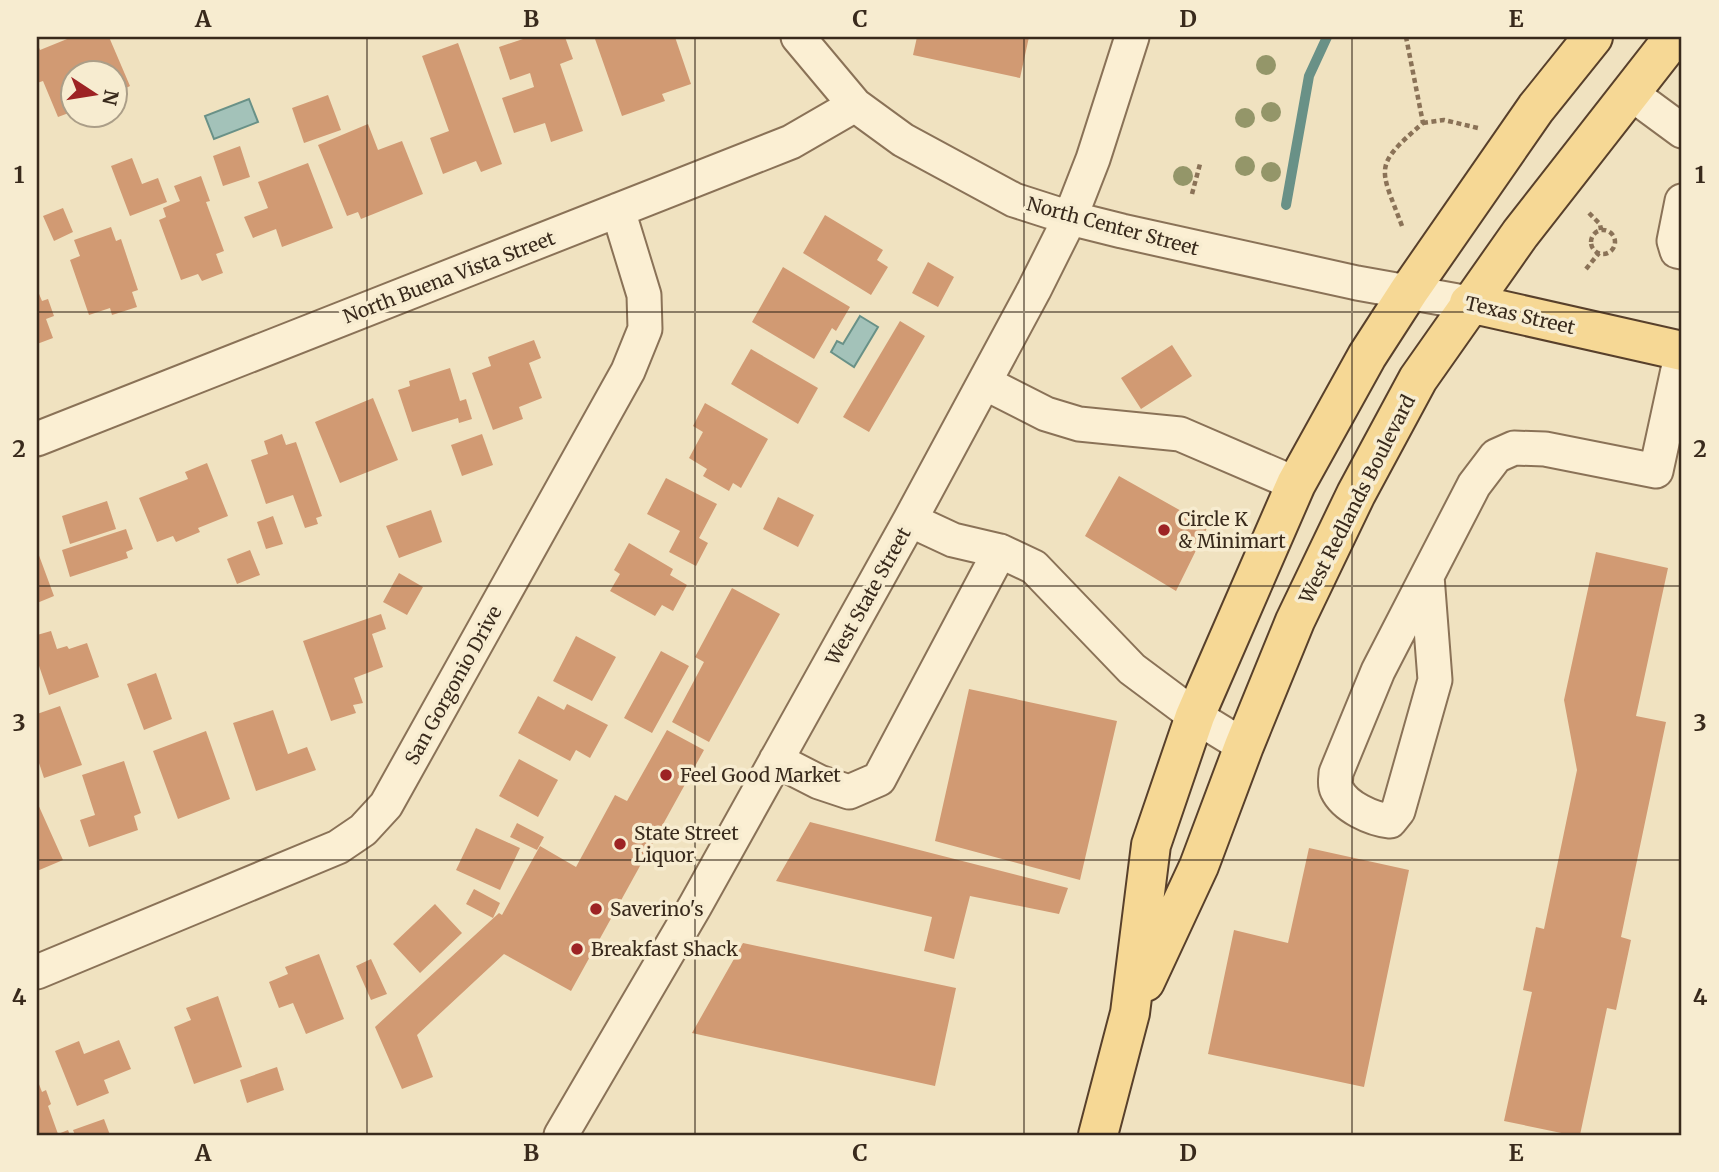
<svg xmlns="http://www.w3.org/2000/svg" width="1719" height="1172" font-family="Merriweather,serif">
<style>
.water{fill:#a3c2b9;stroke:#699187;stroke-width:2}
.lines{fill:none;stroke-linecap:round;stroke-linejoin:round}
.stream{stroke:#699187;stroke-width:10}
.building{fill:#d19a73}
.minor-casing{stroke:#8a7257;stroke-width:37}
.major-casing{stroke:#58402b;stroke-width:42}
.path{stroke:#8a7257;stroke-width:4.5;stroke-dasharray:5 3.5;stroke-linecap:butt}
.minor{stroke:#fbefd3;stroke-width:33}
.major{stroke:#f6d895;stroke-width:38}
.tree{fill:#949669}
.grid{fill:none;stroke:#392a1c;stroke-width:2;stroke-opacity:0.55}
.poi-dot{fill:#9d2324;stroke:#f7ecd0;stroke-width:2.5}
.labels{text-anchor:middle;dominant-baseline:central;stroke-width:7;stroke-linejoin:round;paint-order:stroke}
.street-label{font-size:19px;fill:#392a1c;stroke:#f7ecd0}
.poi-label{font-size:19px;fill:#392a1c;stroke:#f7ecd0;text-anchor:start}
.neatline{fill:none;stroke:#392a1c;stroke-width:2.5}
.grid-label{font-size:23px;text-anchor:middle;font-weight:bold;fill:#392a1c}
</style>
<rect width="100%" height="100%" fill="#f0e2c0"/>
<path class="water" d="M249,99L258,122L214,139L205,116Z
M860,316L878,327L854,367L831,352L837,341L843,344Z"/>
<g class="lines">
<path class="stream" d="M1286,205L1309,76L1327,37"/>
</g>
<path class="building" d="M72,37H109L130,86L116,93V74H74V111L58,117L43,81L37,83V43L40,50Z
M529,37H565L573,59L560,64L583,131L551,142L545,123L514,133L502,98L534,87L530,73L510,80L499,47Z
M601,37H675L691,84L662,94L665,101L622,116L595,39Z
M917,37H1029L1020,78L913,55Z
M458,43L502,164L481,172L476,161L443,174L430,138L449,131L422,56Z
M328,95L341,130L304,143L292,108Z
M368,124L378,150L402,141L423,194L361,219L358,212L347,216L318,145Z
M240,146L250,177L223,186L213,156Z
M132,158L142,184L158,178L167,202L130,216L111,166Z
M308,163L333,228L282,247L276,229L253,238L244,217L268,208L258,182Z
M201,176L210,201L206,202L224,251L216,254L223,273L202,281L198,274L181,280L159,220L166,217L163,208L180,201L174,186Z
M63,208L73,232L54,241L43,216Z
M825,215L883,250L877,260L888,267L871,295L803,253Z
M111,227L116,241L121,239L138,290L132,292L137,307L112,315L110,308L89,315L70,260L80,256L74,240Z
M928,262L954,277L938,307L912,293Z
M783,267L850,307L836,331L832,328L814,359L752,322Z
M37,289L42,301L48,299L54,316L46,319L53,338L37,344Z
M900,321L925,336L869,432L843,417Z
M534,340L541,358L529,363L542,398L519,407L523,419L493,430L472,373L491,366L488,357Z
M1172,345L1192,376L1141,409L1121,378Z
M751,349L818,388L798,424L731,384Z
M450,368L460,401L466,399L472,419L459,423L458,418L412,432L398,390L410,386L409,381Z
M373,398L398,460L340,483L315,422Z
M705,403L768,439L741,488L733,483L729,491L703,476L707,469L689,458L703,432L693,426Z
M282,434L286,445L296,442L322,516L316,518L318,524L305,528L293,495L266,504L251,460L268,454L264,441Z
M482,434L493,465L462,476L451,445Z
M207,463L228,516L198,528L200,532L176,542L173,536L157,542L139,498L188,479L185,472Z
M1119,476L1208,526L1176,591L1085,536Z
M666,478L717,504L699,538L708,543L696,566L669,552L680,531L647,514Z
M778,497L814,515L798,547L763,529Z
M107,501L116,529L70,544L62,516Z
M431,510L442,542L399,558L386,526Z
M273,516L283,544L266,549L257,522Z
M126,529L133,549L126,552L128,558L70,577L62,550Z
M629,543L673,569L670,575L687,585L673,611L662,605L655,616L610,591L620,574L614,570Z
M37,550L54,596L37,603Z
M250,550L260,575L237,584L227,559Z
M1596,552L1668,568L1636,716L1666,722L1621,937L1631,940L1616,1010L1607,1008L1580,1135H1571L1504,1121L1532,992L1523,990L1536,927L1544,929L1577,770L1564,700Z
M399,573L423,587L407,615L383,602Z
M732,588L780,614L709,742L672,722L704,662L695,657Z
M381,614L386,629L372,634L383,667L354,678L363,703L353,705L356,713L331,721L303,641Z
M51,631L57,649L67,646L69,649L87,643L99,677L49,695L37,660V635Z
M576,636L616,657L592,701L553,681Z
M661,651L689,666L652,733L624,718Z
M156,673L172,719L144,730L127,684Z
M969,689L1117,721L1080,880L935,841Z
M538,696L564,710L567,704L608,725L590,758L576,750L570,761L518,733Z
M60,706L82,765L44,778L37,757V714Z
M273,710L288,754L307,747L316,770L256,791L233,723Z
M667,730L704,750L571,991L504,954L417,1035L433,1077L402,1089L375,1027L499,913L502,915L540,846L576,867L615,795L627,801Z
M206,731L230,799L178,819L153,751Z
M519,759L558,780L538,817L499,796Z
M124,761L141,813L134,816L138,830L89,847L80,820L95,815L82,775Z
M37,802L63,860L37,871Z
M810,822L1068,888L1059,914L970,896L954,959L924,951L932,917L776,881Z
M517,823L544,837L537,850L510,837Z
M476,828L520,848L500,890L456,870Z
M1309,848L1409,870L1364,1087L1208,1054L1234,930L1288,943Z
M474,889L500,903L493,918L466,904Z
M435,904L462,933L420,973L393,944Z
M743,943L956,988L935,1086L692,1033Z
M319,954L344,1019L306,1034L293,1003L279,1008L269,982L288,974L285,967Z
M371,959L387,994L371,1000L356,966Z
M218,996L242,1067L194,1084L174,1027L191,1020L186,1008Z
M119,1040L131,1069L104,1080L109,1093L77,1106L55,1051L79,1041L84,1054Z
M277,1067L284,1090L247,1103L240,1080Z
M37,1079L42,1092L46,1090L51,1104L48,1106L58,1134L68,1130L70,1135H37Z
M104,1119L110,1135H75L73,1130Z"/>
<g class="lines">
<defs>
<path id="minor" d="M798,37L855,105L903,140L1014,200L1070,218L1122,231L1357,283L1469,303
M1629,92L1682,131
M1682,201L1674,241L1677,251L1682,252
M985,383L1046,414L1079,424L1180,434L1296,484
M37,439L791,142L855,105
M910,520L953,540L1000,551L1034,567L1132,669L1195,716L1244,746
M1427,576L1435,680L1398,811L1390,821C1372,819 1345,807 1337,790C1334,784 1336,779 1336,773L1378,671L1474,485L1496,456L1514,448L1545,449L1656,471L1682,351
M776,760L819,782L849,792L879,779L1000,551
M37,972L338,847L363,830L386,805L628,371L645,329L644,295L618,210
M561,1135L695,906L910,520L1034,290L1070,218L1093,159L1132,37"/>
<path id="major" d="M1469,303L1682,351
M1145,982L1199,866L1244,746L1295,621L1356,494L1418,379L1520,234L1674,37
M1098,1135L1130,1013L1151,845L1195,716L1296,484L1367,356L1409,291L1536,108L1593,37"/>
</defs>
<use href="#minor" class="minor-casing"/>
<use href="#major" class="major-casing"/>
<path class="path" d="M1423,123L1444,120L1478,128
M1192,194L1200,164
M1589,213L1600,224L1601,230
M1402,226C1380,167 1372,167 1423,123L1406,37
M1591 242a12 12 0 1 1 24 0a12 12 0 1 1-24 0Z
M1586,269L1599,253"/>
<use href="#minor" class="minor"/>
<use href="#major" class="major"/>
</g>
<g class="tree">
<circle cx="1266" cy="65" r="10"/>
<circle cx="1271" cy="112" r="10"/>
<circle cx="1245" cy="118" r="10"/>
<circle cx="1245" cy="166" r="10"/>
<circle cx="1271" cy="172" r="10"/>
<circle cx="1183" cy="176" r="10"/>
</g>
<path class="grid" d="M367,37V1135M695,37V1135M1024,37V1135M1352,37V1135M37,312H1682M37,586H1682M37,860H1682"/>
<g class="poi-dot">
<circle cx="1164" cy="530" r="7"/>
<circle cx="666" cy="775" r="7"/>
<circle cx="620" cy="844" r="7"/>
<circle cx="596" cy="909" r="7"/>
<circle cx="577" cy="949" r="7"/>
</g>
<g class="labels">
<g class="street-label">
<text transform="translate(1113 226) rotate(15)">North Center Street</text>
<text transform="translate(449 277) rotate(-21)">North Buena Vista Street</text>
<text transform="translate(1520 315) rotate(13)">Texas Street</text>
<text transform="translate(1357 499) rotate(-63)">West Redlands Boulevard</text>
<text transform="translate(868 596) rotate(-61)">West State Street</text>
<text transform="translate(453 685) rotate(-61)">San Gorgonio Drive</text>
</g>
<g class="poi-label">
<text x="1178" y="519">Circle K<tspan x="1178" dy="22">&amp; Minimart</tspan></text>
<text x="680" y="775">Feel Good Market</text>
<text x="634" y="833">State Street<tspan x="634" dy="22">Liquor</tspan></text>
<text x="610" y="909">Saverino's</text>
<text x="591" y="949">Breakfast Shack</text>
</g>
</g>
<rect width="1719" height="1172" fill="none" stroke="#f7ecd0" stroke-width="77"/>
<g transform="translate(94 94) rotate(102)"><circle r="33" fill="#f7ecd0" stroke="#ab9e88" stroke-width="2"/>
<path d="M0-5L12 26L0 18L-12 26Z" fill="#9d2324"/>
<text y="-10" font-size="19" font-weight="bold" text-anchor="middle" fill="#392a1c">N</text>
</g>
<rect x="38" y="38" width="1642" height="1096" class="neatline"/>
<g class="grid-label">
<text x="203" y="27">A</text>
<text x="531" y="27">B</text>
<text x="860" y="27">C</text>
<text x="1188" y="27">D</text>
<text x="1516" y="27">E</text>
<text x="19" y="183">1</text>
<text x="1700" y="183">1</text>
<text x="19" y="457">2</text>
<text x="1700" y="457">2</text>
<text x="19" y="731">3</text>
<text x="1700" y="731">3</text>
<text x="19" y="1005">4</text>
<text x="1700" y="1005">4</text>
<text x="203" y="1161">A</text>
<text x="531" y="1161">B</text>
<text x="860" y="1161">C</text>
<text x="1188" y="1161">D</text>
<text x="1516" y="1161">E</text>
</g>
</svg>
